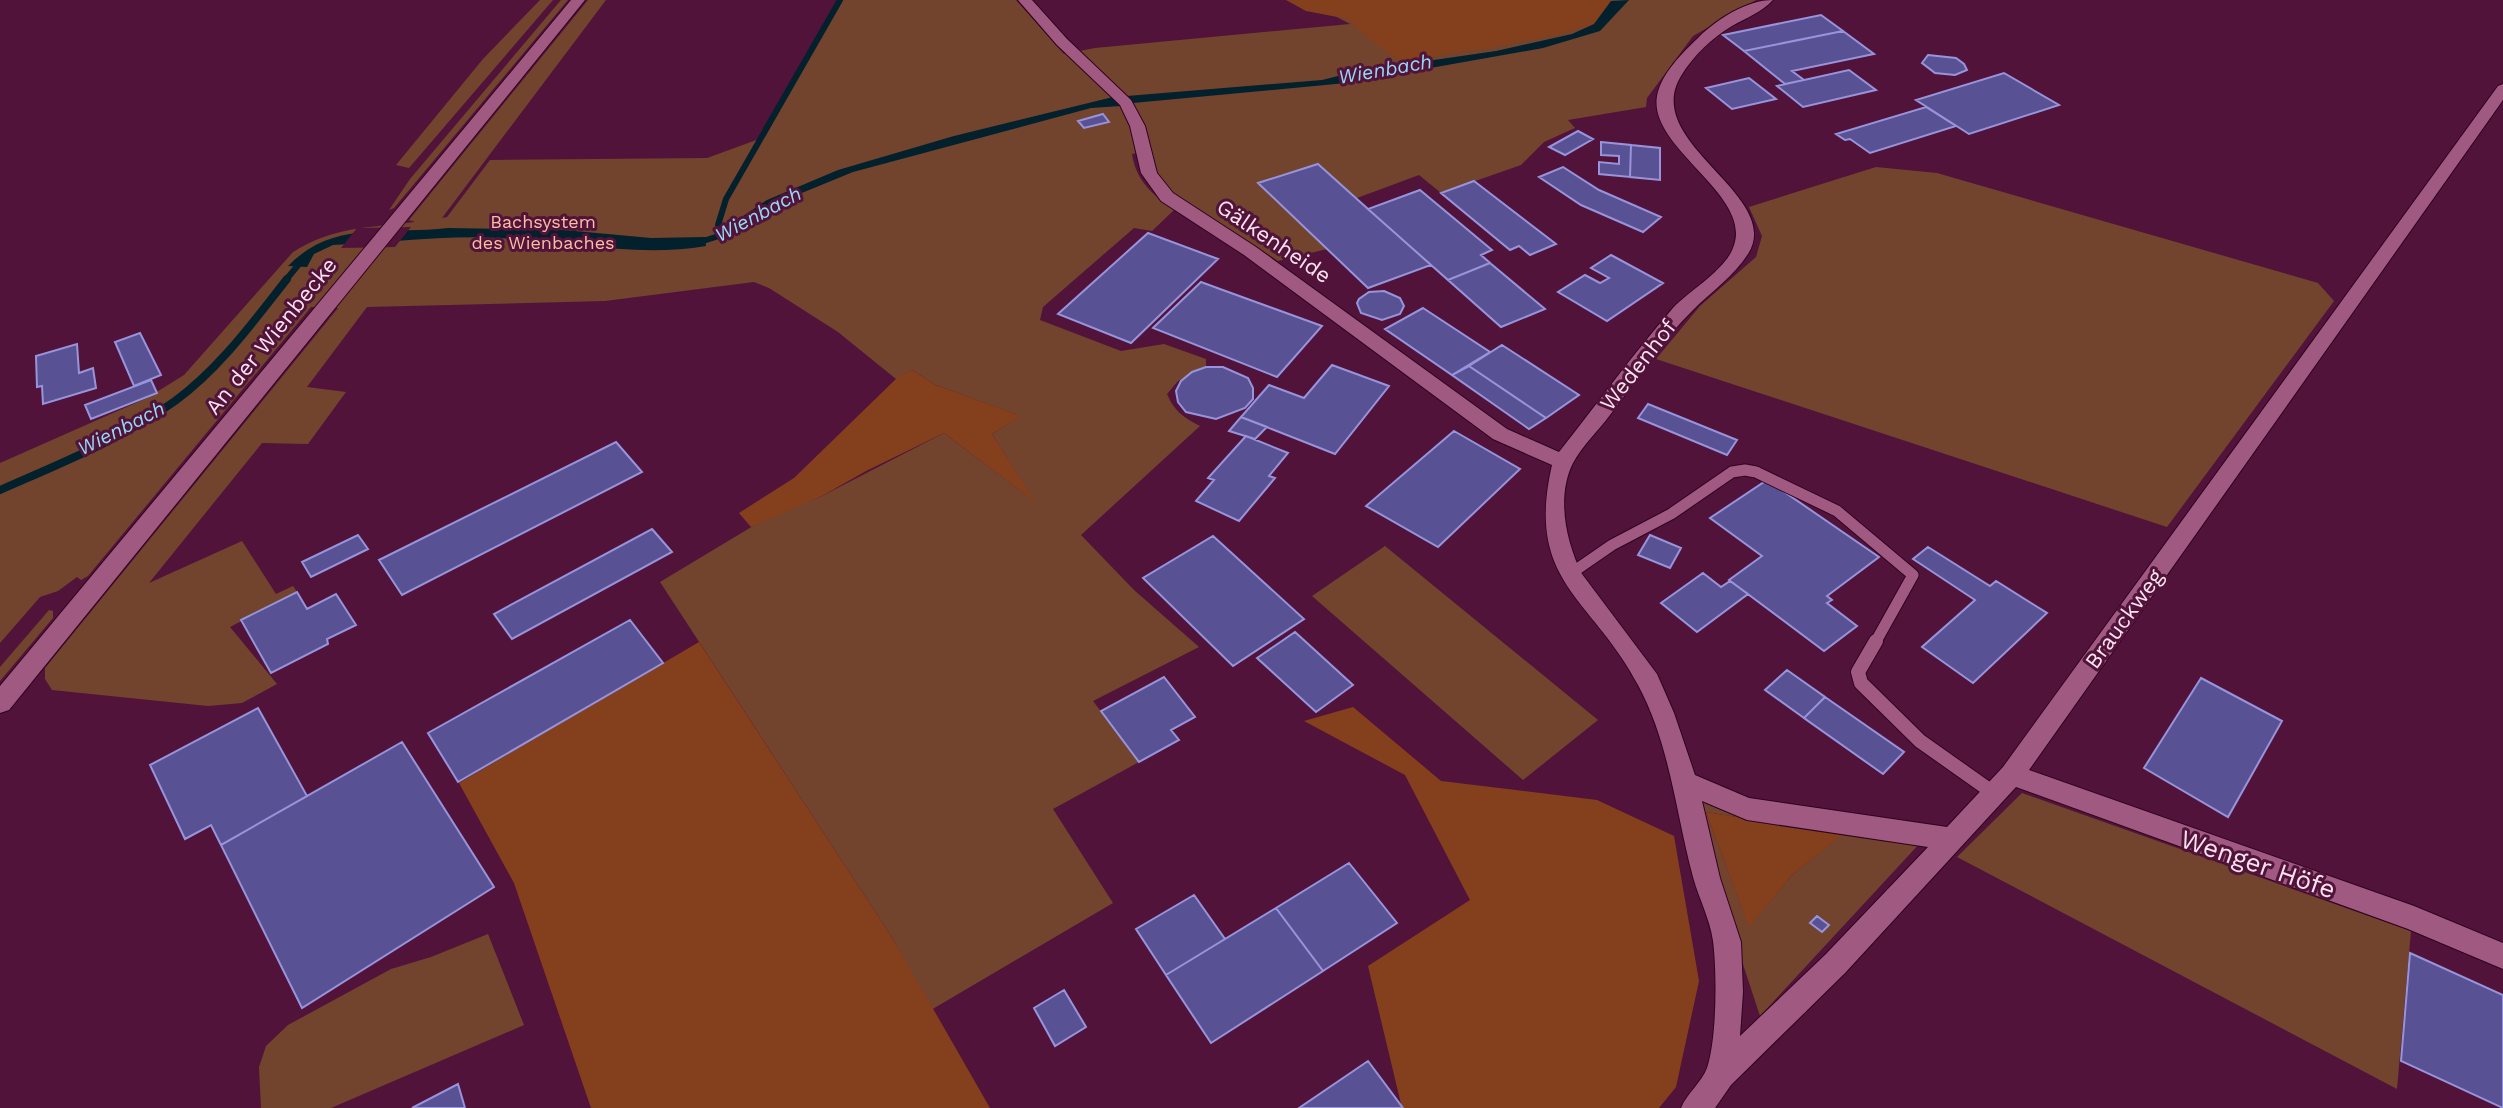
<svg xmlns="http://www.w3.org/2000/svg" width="2503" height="1108" font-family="'Work Sans',sans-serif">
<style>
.green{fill:#72442d;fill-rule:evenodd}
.forest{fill:#84401d}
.water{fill:#02212c}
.pier{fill:#52133b}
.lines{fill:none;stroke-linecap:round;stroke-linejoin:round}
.stream-far1{stroke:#02212c;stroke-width:6}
.stream{stroke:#02212c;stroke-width:8}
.building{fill:#585193;stroke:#9894dc;stroke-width:2}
.service-far1-casing{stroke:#300220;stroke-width:13}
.service-casing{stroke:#300220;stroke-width:16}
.minor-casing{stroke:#300220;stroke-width:2}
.tertiary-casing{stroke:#300220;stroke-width:2}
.service-far1{stroke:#a05a81;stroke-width:11}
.service{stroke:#a05a81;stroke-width:14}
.minor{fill:#a05a81;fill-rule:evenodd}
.tertiary{fill:#a05a81;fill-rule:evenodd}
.labels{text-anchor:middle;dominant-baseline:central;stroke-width:6;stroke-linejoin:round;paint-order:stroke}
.far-park-label{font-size:18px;fill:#fbbea1;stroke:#52133b}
.far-water-label{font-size:20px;font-style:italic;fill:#94daf7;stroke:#52133b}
.street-label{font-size:22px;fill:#fae2ee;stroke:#52133b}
.near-street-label{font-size:26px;fill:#fae2ee;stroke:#52133b}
</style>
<rect width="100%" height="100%" fill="#52133b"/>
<path class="green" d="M540,0H553L409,168L396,165L483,59Z
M561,0H568L394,208L389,210L410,179Z
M588,0H606L442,218L447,217L490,160L707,158L765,137L841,0H1016L1064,54L1095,48L1350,24L1305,0H1756L1693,36L1647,98L1646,107L1568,120L1575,128L1544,142L1521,165L1441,193L1419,175L1357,198L1318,164L1258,183L1327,249L1278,261L1166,188L1156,178L1148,151L1132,154C1136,181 1153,195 1174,210L1152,231L1134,228L1043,307L1040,320L1121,351L1164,344L1206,359V367L1178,381L1167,394C1174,411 1184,418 1200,426L1081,535L1134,590L1199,647L1093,701L1139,762L1053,809L1113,903L931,1010L893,939L660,582L763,520L822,496L944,433L1033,500L992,434L1020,416L936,385L912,370L896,379L838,332L769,288L754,282L605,301L367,307L307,387L346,392L308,444L262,443L149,583L242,541L276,594L293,586L297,592L230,627L277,684L242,703L208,706L52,690L45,679V668L338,308L311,307L88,576L81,580L77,577L58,591L40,597L0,643V463L147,398L184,375L293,252C335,226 368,228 415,222L409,220Z
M1876,167L1937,173L2318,283L2334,301L2167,527L1656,359L1700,306L1756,257L1762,236L1749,207Z
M1385,546L1598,720L1523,780L1312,596Z
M49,610L53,611V618L0,681V667Z
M2022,793L2411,931L2397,1089L1957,857Z
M1688,797L1921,842L1760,1016ZM1706,812L1842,834L1792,875L1749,926Z
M488,934L524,1025L331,1108H261L259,1067L266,1046L288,1025L391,969L431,957Z"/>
<path class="forest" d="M1286,0H1612L1594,24L1560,34L1484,49L1400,60L1372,42L1348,19L1306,11Z
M912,370L936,385L1021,416L992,434L1035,502L944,433L866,471L822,496L751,527L739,513L794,478L898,377Z
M699,642L893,939L990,1108H591L514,883L459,783Z
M1353,707L1441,781L1597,800L1674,836L1699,981L1676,1087L1659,1108H1402L1368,966L1470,900L1405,775L1304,721Z
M1706,812L1843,834L1792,875L1749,927Z"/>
<path class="water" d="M1629,0L1600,31L1543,48L1346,83L1133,103L1127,96L1322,80L1358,71L1496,51L1572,34L1594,24L1611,1Z
M1113,97L1121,106L1091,108L853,172L770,206L719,241L718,233L767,200L838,170L954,136Z
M448,228L564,230L651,238L705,237L706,246C638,258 566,241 498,238C443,235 388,243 333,245L314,254L307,267L288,266C334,219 389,235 448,228Z"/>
<path class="pier" d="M411,227L395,247L341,248L357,228Z"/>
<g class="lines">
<path class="stream-far1" d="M724,235L718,225L726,199L840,0
M697,243L728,233
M285,281L304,258"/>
<path class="stream" d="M0,490C59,464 122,439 175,401C219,369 253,322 287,279"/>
</g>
<path class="building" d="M1821,15L1843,31L1744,51L1723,35Z
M1843,31L1874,54L1792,71L1804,80L1785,84L1744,51Z
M1928,55L1956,58L1964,64L1967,70L1955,75L1935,73L1922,63Z
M1849,70L1876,90L1803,107L1777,86Z
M2004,73L2059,105L1969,134L1916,100Z
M1749,78L1776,99L1732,109L1706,88Z
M1926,107L1956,126L1870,153L1850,139L1845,140L1836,134Z
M1103,114L1109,122L1084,128L1078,121Z
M1578,131L1593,139L1565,155L1549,147Z
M1601,142L1631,145L1630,177L1599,174V162L1619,164V156L1601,155Z
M1631,145L1660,148V180L1630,177Z
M1318,164L1368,209L1431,265L1368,288L1258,183Z
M1563,167L1599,190L1661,217L1643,232L1581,205L1539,177Z
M1474,181L1556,244L1530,255L1519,246L1510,250L1441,193Z
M1420,190L1492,250L1481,255L1490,263L1448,280L1368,209Z
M1148,233L1218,259L1131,343L1058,314Z
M1611,255L1663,283L1607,321L1558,292L1585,275L1600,283L1609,278L1591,268Z
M1490,263L1545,309L1501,327L1448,280Z
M1201,282L1220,289L1322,326L1277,377L1153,328Z
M1384,291L1400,298L1404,306L1400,314L1382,320L1361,313L1357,303L1359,299L1369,292Z
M1423,308L1490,352L1452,375L1385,329Z
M140,333L161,375L134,386L115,342Z
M77,344L79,373L93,368L96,388L43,404L42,386L37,387L36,356Z
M1502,345L1579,395L1546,418L1469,366Z
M1332,365L1389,386L1335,454L1241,417L1269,385L1304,398Z
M1469,366L1546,418L1529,429L1452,375Z
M1206,367H1223L1248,378L1253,388V399L1245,408L1216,419L1186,412L1178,402L1176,391L1181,381L1192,372Z
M151,380L157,393L91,419L85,405Z
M1648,404L1737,440L1727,455L1638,418Z
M1241,417L1267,427L1255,439L1229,431Z
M1454,431L1520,469L1438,547L1366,506Z
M1246,436L1288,453L1269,476L1275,478L1239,521L1196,501L1214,480L1208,478Z
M616,442L642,472L402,595L379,560Z
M1767,480L1879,557L1827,596L1832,600L1827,603L1857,626L1824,651L1729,580L1762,556L1710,518Z
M652,529L672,552L512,639L494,614Z
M358,535L368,549L311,577L302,562Z
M1650,535L1681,548L1670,568L1638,555Z
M1213,536L1304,619L1233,666L1143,578Z
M1928,547L1990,586L1996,581L2047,613L1973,683L1922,647L1975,600L1913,559Z
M1703,573L1721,587L1730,581L1748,594L1697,632L1661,603Z
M297,592L307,609L336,594L356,625L327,639L328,644L271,673L241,620Z
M630,620L663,663L458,782L428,733Z
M1295,632L1353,685L1316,712L1257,658Z
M1787,670L1825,697L1804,718L1765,690Z
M1164,677L1195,717L1171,730L1179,740L1139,762L1101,711Z
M2201,678L2282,721L2228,817L2144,768Z
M1825,697L1904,752L1883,774L1804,718Z
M258,708L307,796L221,845L211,825L185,839L150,765Z
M402,742L494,887L302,1008L221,845Z
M1349,863L1397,923L1323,971L1276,908Z
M1194,895L1225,939L1166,975L1136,929Z
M1276,908L1323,971L1211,1043L1166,975Z
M1817,916L1829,925L1822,932L1810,923Z
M2410,953L2503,995V1108L2401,1061Z
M1064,990L1086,1027L1055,1046L1034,1008Z
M1368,1061L1403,1108H1299Z
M458,1084L465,1108H412Z"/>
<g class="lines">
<defs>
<path id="service-far1" d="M1570,574L1612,545L1671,514L1732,472L1745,470L1756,472L1837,511L1913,575L1875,643"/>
<path id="service" d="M1876,641L1858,672L1861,683L1920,741L1995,794"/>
<path id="minor" d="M1018,0H1032L1067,39L1131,100L1145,126L1157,173L1173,193L1256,247L1507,429L1559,452C1597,404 1633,354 1673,308C1689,291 1725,270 1733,248C1755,195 1648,149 1657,96C1661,74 1683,52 1699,37C1717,19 1747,0 1773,0C1762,12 1746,18 1732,26C1712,38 1693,56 1681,76C1640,143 1785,195 1748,254C1734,276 1711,292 1693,310C1662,340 1637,380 1610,415C1599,430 1582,446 1573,463C1556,497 1566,542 1582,574L1657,674L1674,713L1695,775L1749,798L1947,827L2003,767L2498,86L2503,84V100L2029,770L2414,906L2503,943V969L2408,929L2016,787L1845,973L1731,1085L1715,1108H1681C1687,1093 1702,1082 1707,1068C1717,1038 1717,972 1713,941C1710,919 1699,899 1693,877C1676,814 1670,744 1638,685C1591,596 1525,583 1552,465L1493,439L1244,255L1161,201L1141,173L1130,126L1120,105L1057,45ZM1702,801L1747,820L1928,847L1825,955L1740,1036L1743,992L1741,942L1720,878Z"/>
<path id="tertiary" d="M571,0H585L9,710L0,713V686Z"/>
</defs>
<use href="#service-far1" class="service-far1-casing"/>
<use href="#service" class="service-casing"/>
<use href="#minor" class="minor-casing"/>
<use href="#tertiary" class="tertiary-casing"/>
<use href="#service-far1" class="service-far1"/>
<use href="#service" class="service"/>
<use href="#minor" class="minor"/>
<use href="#tertiary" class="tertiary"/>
</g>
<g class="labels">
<g class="far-park-label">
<text x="543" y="221">Bachsystem<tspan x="543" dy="21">des Wienbaches</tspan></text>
</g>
<g class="far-water-label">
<text transform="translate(1385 69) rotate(-10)">Wienbach</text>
<text transform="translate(758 214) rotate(-28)">Wienbach</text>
<text transform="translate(121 428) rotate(-27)">Wienbach</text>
</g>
<g class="street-label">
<text transform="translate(1274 241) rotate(34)">Gälkenheide</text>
<text transform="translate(271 336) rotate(-51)">An der Wienbecke</text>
<text transform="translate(1638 365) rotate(-52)">Wedenhof</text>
<text transform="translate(2124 619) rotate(-54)">Brauckweg</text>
</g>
<g class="near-street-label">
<text transform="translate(2258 864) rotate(19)">Wenger Höfe</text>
</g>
</g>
</svg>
